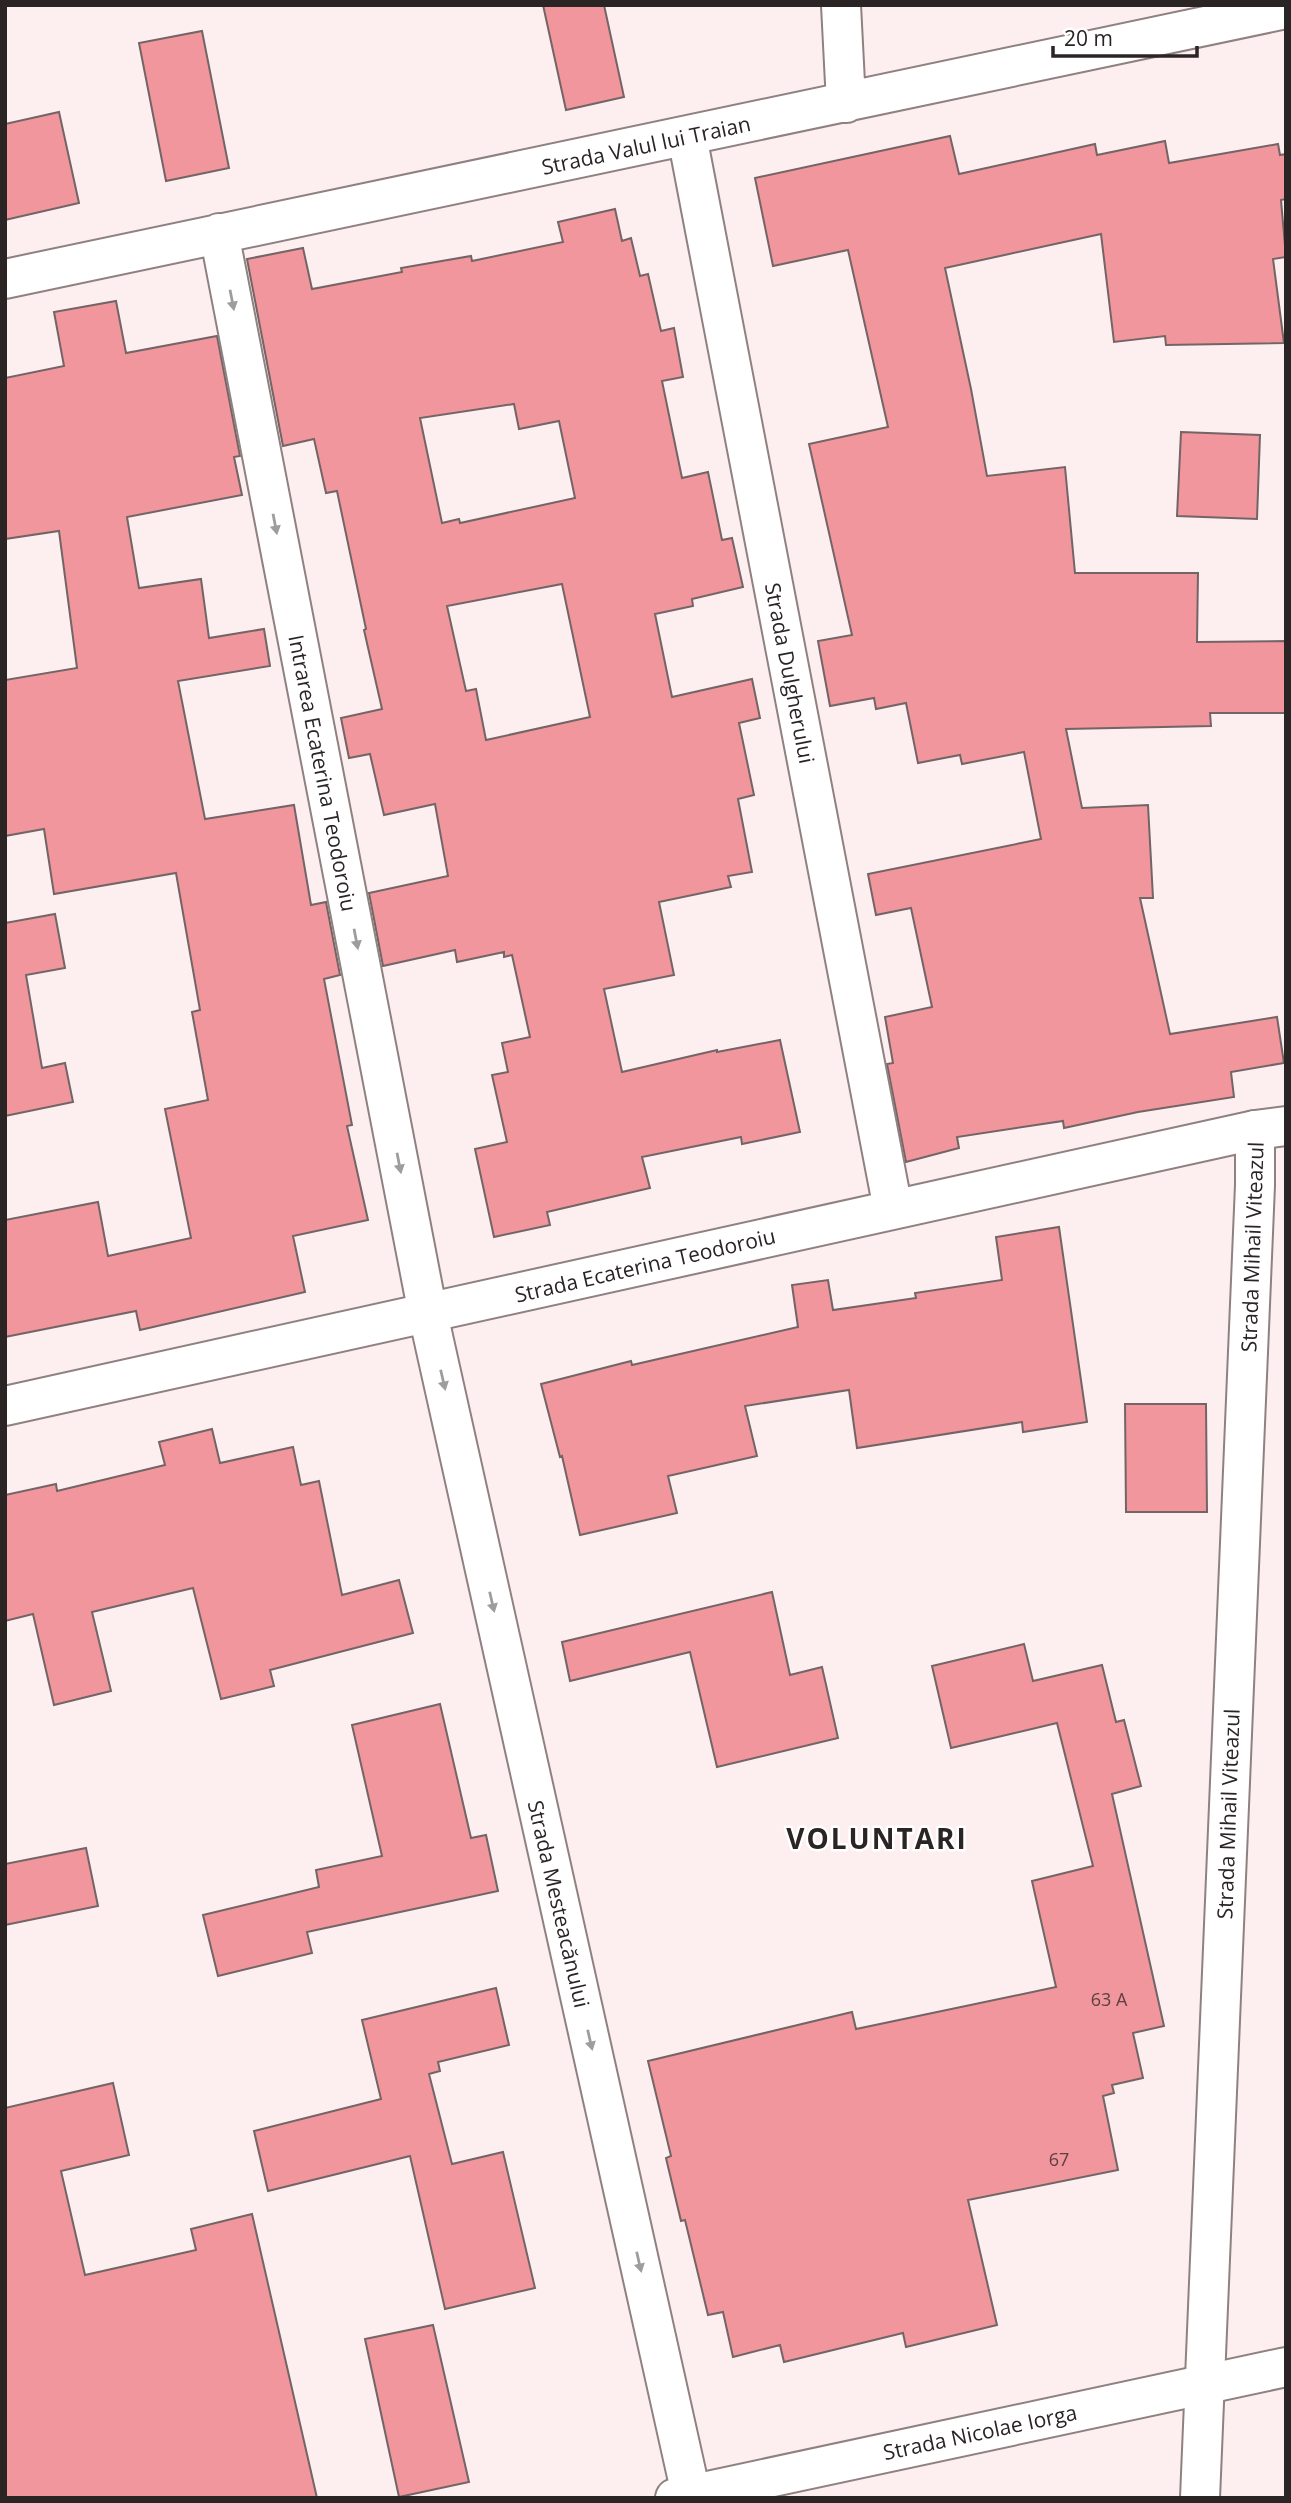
<svg xmlns="http://www.w3.org/2000/svg" width="1291" height="2503" font-family="'Open Sans',sans-serif">
<style>
.building{fill:#f0969c;stroke:#736465;stroke-width:2;fill-rule:evenodd}
.lines{fill:none;stroke-linecap:round;stroke-linejoin:round}
.street-casing{stroke:#908181;stroke-width:42}
.secondary-casing{stroke:#908181;stroke-width:42}
.street{stroke:#fff;stroke-width:38}
.secondary{stroke:#fff;stroke-width:38}
.oneway{fill:#9f9c9c}
.labels{text-anchor:middle;dominant-baseline:central;stroke-width:5;stroke-linejoin:round;paint-order:stroke}
.number-label{font-size:18px;fill:#5c4042}
.street-label{font-size:21px;fill:#2a2424;stroke:#fff}
.district-label{font-size:28px;font-weight:bold;letter-spacing:2px;fill:#2a2424;stroke:#fff}
</style>
<rect width="100%" height="100%" fill="#fdeff0"/>
<path class="building" d="M543,5H604L624,97L566,110Z
M202,31L229,168L166,181L139,43Z
M59,112L79,203L5,220V124Z
M950,136L959,174L1095,144L1097,155L1165,141L1169,163L1278,144L1280,155L1286,154V199L1281,200L1286,257L1273,259L1284,343L1166,345L1165,336L1114,342L1101,234L945,268L971,389L987,476L1065,467L1075,573H1198L1197,642L1286,641V713H1210L1211,726L1066,729L1082,808L1148,805L1153,898H1140L1170,1034L1277,1017L1284,1063L1231,1072L1234,1097L1138,1112L1064,1128L1063,1121L957,1137L959,1148L906,1162L887,1064L893,1063L885,1017L932,1007L911,908L876,915L868,874L1041,839L1024,752L962,764L960,755L918,763L906,703L876,709L874,698L830,706L818,641L852,635L809,444L888,427L848,250L773,266L755,178Z
M615,209L622,241L631,238L640,276L648,274L661,331L674,328L683,377L662,381L682,478L708,472L722,540L732,538L743,587L692,599L693,606L655,614L672,697L752,679L760,718L739,723L754,795L738,799L752,872L728,876L731,887L659,902L674,975L604,989L622,1072L717,1050V1052L780,1040L800,1132L742,1144L741,1137L642,1157L650,1188L547,1212L550,1225L494,1237L475,1149L507,1142L492,1075L508,1072L502,1043L530,1037L512,955L504,957V952L457,962L455,950L383,966L369,893L448,876L435,804L384,815L370,754L349,758L341,718L382,709L364,630L366,629L337,491L326,493L314,439L283,446L247,259L303,248L312,289L402,272L401,268L471,256L472,261L563,242L558,222ZM514,404L519,429L559,421L575,498L460,523L459,519L442,523L420,418ZM562,584L590,717L486,740L476,689L466,691L447,606Z
M116,301L126,353L217,336L240,456L234,457L242,495L127,517L139,588L201,579L209,638L264,629L270,666L178,681L205,819L294,805L311,905L326,902L340,975L324,979L352,1125L347,1126L368,1220L293,1236L305,1292L140,1330L136,1311L5,1337V1220L98,1202L108,1256L191,1238L165,1109L208,1100L192,1012L200,1010L176,873L54,894L44,829L5,836V680L77,668L59,531L5,539V378L64,366L54,312Z
M1181,432L1260,435L1257,519L1177,516Z
M55,914L65,968L26,975L42,1068L65,1063L73,1102L5,1116V923Z
M1059,1227L1087,1422L1023,1432L1022,1422L857,1448L849,1390L745,1406L757,1456L668,1476L677,1513L580,1535L562,1456L560,1457L541,1384L631,1361L632,1365L798,1327L792,1285L828,1280L833,1310L916,1298L915,1293L1002,1280L996,1237Z
M1125,1404H1206L1207,1512H1126Z
M212,1429L220,1463L293,1447L301,1485L319,1481L342,1595L399,1580L413,1633L270,1670L274,1686L221,1699L193,1588L92,1612L111,1691L54,1705L33,1614L5,1621V1495L56,1484L57,1491L165,1465L159,1442Z
M772,1592L790,1675L822,1667L838,1738L717,1767L690,1652L570,1681L562,1642Z
M1024,1644L1033,1681L1102,1665L1116,1722L1124,1720L1141,1786L1112,1794L1164,2026L1133,2033L1143,2078L1112,2085L1114,2093L1103,2096L1118,2170L968,2200L997,2325L906,2347L903,2333L784,2362L780,2345L733,2357L723,2312L708,2315L685,2220L681,2221L666,2158L671,2156L648,2061L852,2012L856,2029L1056,1987L1032,1881L1093,1866L1057,1723L951,1748L932,1666Z
M440,1704L471,1838L486,1835L498,1891L307,1932L312,1953L218,1976L203,1915L319,1887L316,1870L382,1856L352,1725Z
M86,1848L98,1906L5,1925V1864Z
M496,1988L509,2045L438,2062L440,2071L429,2074L452,2164L503,2152L535,2288L445,2309L410,2156L268,2191L254,2131L381,2099L362,2020Z
M113,2083L129,2155L61,2171L85,2275L196,2250L191,2229L252,2214L317,2498H5V2108Z
M433,2325L469,2482L399,2497L365,2339Z"/>
<g class="lines">
<defs>
<path id="street" d="M841,5L846,103
M687,136L893,1209
M219,233L428,1314L691,2494
M5,279L1286,9
M1200,2498L1255,1185V1130"/>
<path id="secondary" d="M5,1406L1255,1130L1286,1126
M675,2498L1286,2367"/>
</defs>
<use href="#street" class="street-casing"/>
<use href="#secondary" class="secondary-casing"/>
<use href="#street" class="street"/>
<use href="#secondary" class="secondary"/>
</g>
<defs><path id="oneway-solid" d="M-6-.8H1V-3.2L6.5 0L1 3.2V.8H-6Z" transform="scale(1.75)"/></defs>
<g class="oneway">
<use href="#oneway-solid" transform="translate(232 300) rotate(79)"/>
<use href="#oneway-solid" transform="translate(275 524) rotate(79)"/>
<use href="#oneway-solid" transform="translate(356 939) rotate(79)"/>
<use href="#oneway-solid" transform="translate(399 1163) rotate(79)"/>
<use href="#oneway-solid" transform="translate(443 1380) rotate(77)"/>
<use href="#oneway-solid" transform="translate(492 1602) rotate(77)"/>
<use href="#oneway-solid" transform="translate(590 2040) rotate(77)"/>
<use href="#oneway-solid" transform="translate(639 2262) rotate(77)"/>
</g>
<g class="labels">
<g class="number-label">
<text x="1109" y="1999">63 A</text>
<text x="1059" y="2159">67</text>
</g>
<g class="street-label">
<text transform="translate(646 145) rotate(-12)">Strada Valul lui Traian</text>
<text transform="translate(790 673) rotate(79)">Strada Dulgherului</text>
<text transform="translate(323 773) rotate(79)">Intrarea Ecaterina Teodoroiu</text>
<text transform="translate(1252 1247) rotate(-88)">Strada Mihail Viteazul</text>
<text transform="translate(645 1265) rotate(-13)">Strada Ecaterina Teodoroiu</text>
<text transform="translate(1228 1814) rotate(-88)">Strada Mihail Viteazul</text>
<text transform="translate(559 1904) rotate(77)">Strada Mesteacănului</text>
<text transform="translate(980 2432) rotate(-12)">Strada Nicolae Iorga</text>
</g>
<g class="district-label">
<text x="877" y="1838">VOLUNTARI</text>
</g>
</g>
<rect width="1291" height="2503" fill="none" stroke="#2a2424" stroke-width="14"/>
<path d="M1053 46v10h144v-10" fill="none" stroke="#2a2424" stroke-width="3.5"/>
<text x="1064" y="46" font-size="21" fill="#2a2424" stroke="#ffffff" stroke-width="5" paint-order="stroke">20 m</text>
</svg>
